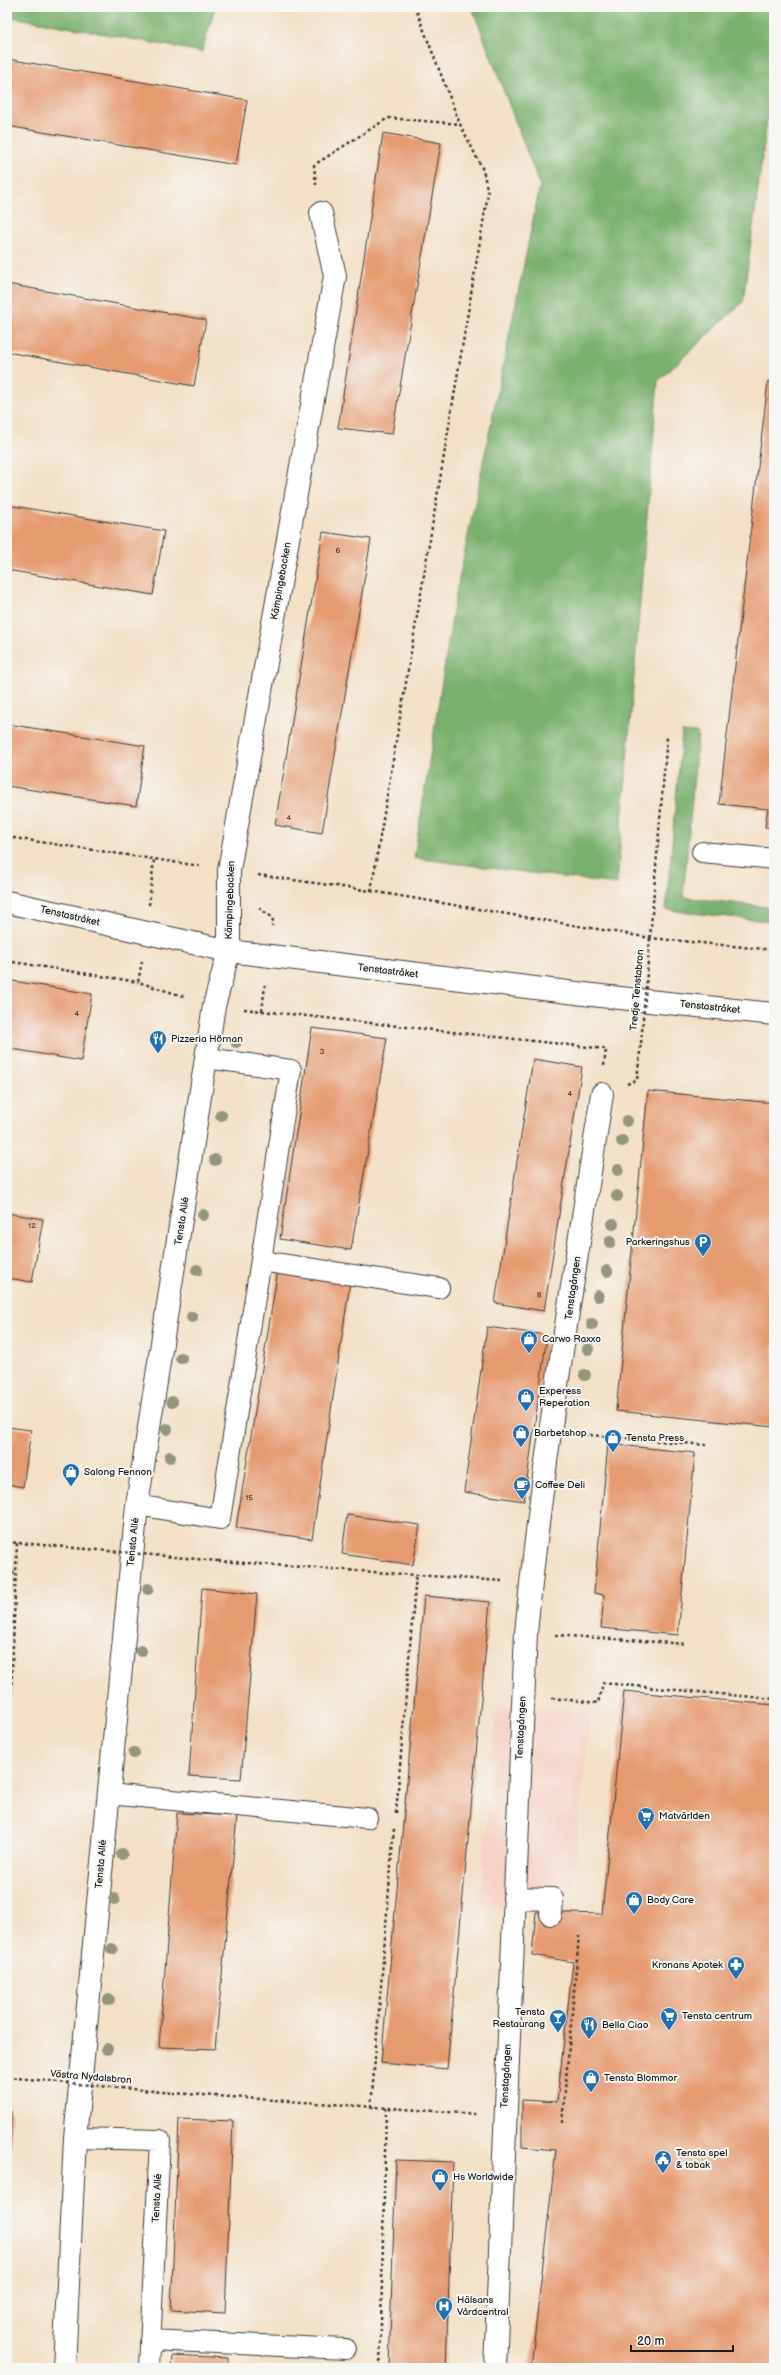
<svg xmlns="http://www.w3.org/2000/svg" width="781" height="2375" font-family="'Balsamiq Sans',sans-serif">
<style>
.built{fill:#f6d1c5}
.forest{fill:#7ab06d;stroke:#4b6644}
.building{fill:#e59a70}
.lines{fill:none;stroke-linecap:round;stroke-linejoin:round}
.service-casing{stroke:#3c3936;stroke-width:22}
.pedestrian-casing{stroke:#3c3936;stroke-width:24}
.minor-casing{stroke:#3c3936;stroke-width:24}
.tertiary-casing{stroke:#3c3936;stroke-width:24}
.path{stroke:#3c3936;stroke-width:2.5;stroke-dasharray:3 3;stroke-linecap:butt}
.service{stroke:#fff;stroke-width:20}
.pedestrian{stroke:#fff;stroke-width:22}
.minor{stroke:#fff;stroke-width:22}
.tertiary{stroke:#fff;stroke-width:22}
.path-bridge{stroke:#3c3936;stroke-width:2.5;stroke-dasharray:3 3;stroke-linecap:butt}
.tree{fill:#94967b}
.labels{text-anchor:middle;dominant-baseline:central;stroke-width:4;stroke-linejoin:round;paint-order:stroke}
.number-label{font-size:8px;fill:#4e3c31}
.street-label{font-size:10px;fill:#1c1c1c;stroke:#f6f6f2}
.poi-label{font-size:10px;fill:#1c1c1c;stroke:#f6f6f2;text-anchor:start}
</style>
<rect width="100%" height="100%" fill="#f6f6f2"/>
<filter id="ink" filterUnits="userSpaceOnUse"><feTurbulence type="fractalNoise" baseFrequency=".025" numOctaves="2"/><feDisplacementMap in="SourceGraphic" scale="8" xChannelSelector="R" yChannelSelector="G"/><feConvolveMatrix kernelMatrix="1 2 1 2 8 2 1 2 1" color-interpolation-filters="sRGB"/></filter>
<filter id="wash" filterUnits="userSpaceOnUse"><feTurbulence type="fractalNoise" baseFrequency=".012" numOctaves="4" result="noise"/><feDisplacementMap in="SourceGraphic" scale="16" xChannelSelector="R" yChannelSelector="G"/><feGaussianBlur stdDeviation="0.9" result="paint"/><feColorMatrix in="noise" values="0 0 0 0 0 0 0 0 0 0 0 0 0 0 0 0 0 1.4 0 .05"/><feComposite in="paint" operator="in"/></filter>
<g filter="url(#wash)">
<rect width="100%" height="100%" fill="#f3e0c6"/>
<path class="built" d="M497,1705L590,1712L573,1887L551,1914L480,1905Z"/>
<path class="forest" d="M7,7H215L202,52L7,16Z
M472,7H774V91H771L743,302L658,381L617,884L414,858L455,599L540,186Z
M682,732L698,733L683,897L774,908V922L666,910Z"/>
<g id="blocks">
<path class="building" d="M7,59L247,100L236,165L7,126Z
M383,133L441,143L392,434L338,428Z
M7,284L206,320L194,386L7,352Z
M768,381H774V828L765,827L768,809L719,804Z
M7,505L164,531L153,595L7,570Z
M323,532L371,539L322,833L275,825Z
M7,724L145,746L136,806L7,786Z
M7,980L92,994L81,1061L7,1048Z
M312,1028L387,1038L351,1250L280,1239Z
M533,1059L582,1067L544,1311L495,1303Z
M648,1091L774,1103V1427L616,1411Z
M7,1213L43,1219L32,1282L7,1278Z
M278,1270L350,1282L312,1539L236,1528Z
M487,1327L547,1335L524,1501L464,1492Z
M7,1427L31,1430L23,1487L7,1484Z
M608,1444L695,1453L678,1635L601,1628L604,1595L594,1593Z
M347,1515L420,1525L413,1565L342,1554Z
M202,1588L257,1594L241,1779L189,1776Z
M424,1596L490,1602L447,2069L381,2063Z
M624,1691L774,1705V2368H531L556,2150L522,2147V2100L557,2102L573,1962L532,1955L536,1912L602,1914Z
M177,1813L237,1816L215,2049L159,2047Z
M7,2111H11L9,2188H7Z
M179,2119L233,2121L225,2313L171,2310Z
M396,2160L453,2162L446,2368H389Z
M172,2355L228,2358V2368H171Z"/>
</g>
</g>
<g filter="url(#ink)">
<use href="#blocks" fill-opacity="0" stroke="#3c3936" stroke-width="1"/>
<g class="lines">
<defs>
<path id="service" d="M702,852L774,859
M261,1261L439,1288
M137,1505L220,1519L291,1070L207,1058
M108,1794L367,1818
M75,2138L160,2140L149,2368
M150,2340L346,2349"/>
<path id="pedestrian" d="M514,1898L552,1899L551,1914
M495,2368L526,1633C543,1452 575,1273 602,1094"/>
<path id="minor" d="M64,2368L75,2138L137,1505L214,1006L229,951V870L335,276L321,213"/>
<path id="tertiary" d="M7,902L229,951L601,996L774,1014"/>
</defs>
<use href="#service" class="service-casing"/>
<use href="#pedestrian" class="pedestrian-casing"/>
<use href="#minor" class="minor-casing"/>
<use href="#tertiary" class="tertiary-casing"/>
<path class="path" d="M316,185L314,165L388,118L460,124
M7,837L200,866
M258,875L371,891L650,938L774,950
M371,891L488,193L483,170L460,124L415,7
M149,905L154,859
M259,908L273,918L272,926
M650,938L667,737
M7,961L138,982
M142,961L138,982L186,997
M244,1009L262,1011L265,985
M262,1011L606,1049L604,1066
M627,1084L637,1080L641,1043
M578,1434L706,1445
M7,1542L54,1546
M218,1561L502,1581
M7,1572L15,1573
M555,1635L686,1644
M552,1698L598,1703L603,1683L774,1699
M7,1798L17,1543
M396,1813L416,1575
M173,2093L476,2114
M371,2107L394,1828
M562,2123L579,1936
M380,2368L386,2108"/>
<use href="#service" class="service"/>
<use href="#pedestrian" class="pedestrian"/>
<use href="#minor" class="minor"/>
<use href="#tertiary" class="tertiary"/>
<path class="path-bridge" d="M641,1043L650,938
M54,1546L218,1561
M7,2077L173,2093"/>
</g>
<g class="tree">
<circle cx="236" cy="1042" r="6"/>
<circle cx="221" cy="1115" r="6"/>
<circle cx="627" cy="1121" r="6"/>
<circle cx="622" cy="1141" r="6"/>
<circle cx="215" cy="1160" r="6"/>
<circle cx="618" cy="1170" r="6"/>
<circle cx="617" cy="1196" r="6"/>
<circle cx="203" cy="1215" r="6"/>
<circle cx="613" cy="1224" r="6"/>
<circle cx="610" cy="1242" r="6"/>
<circle cx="197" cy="1270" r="6"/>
<circle cx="607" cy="1271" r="6"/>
<circle cx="598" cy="1296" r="6"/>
<circle cx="192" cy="1317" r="6"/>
<circle cx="592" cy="1324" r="6"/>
<circle cx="588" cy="1349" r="6"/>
<circle cx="181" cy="1358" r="6"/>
<circle cx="585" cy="1375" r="6"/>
<circle cx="172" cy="1402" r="6"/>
<circle cx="167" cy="1429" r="6"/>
<circle cx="170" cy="1457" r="6"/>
<circle cx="148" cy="1589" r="6"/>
<circle cx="141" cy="1651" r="6"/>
<circle cx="134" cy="1753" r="6"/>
<circle cx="122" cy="1854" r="6"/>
<circle cx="114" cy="1899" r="6"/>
<circle cx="112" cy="1949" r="6"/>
<circle cx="109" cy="2000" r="6"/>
<circle cx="107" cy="2049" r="6"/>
</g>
</g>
<defs>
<symbol id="restaurant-pin" viewBox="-11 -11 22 30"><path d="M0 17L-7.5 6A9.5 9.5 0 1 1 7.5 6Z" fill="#1f6fb2" stroke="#f6f6f2"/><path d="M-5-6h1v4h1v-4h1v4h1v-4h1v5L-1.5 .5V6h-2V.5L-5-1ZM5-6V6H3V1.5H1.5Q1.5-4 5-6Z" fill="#fff"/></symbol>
<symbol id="parking-pin" viewBox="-11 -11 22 30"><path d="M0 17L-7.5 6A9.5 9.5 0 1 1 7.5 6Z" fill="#1f6fb2" stroke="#f6f6f2"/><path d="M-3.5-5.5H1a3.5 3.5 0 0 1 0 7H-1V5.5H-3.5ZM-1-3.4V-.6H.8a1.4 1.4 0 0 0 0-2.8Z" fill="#fff"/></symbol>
<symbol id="shop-pin" viewBox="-11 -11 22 30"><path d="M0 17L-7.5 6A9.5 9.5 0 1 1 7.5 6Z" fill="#1f6fb2" stroke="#f6f6f2"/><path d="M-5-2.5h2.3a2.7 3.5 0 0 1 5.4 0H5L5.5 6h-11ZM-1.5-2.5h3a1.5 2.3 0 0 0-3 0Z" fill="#fff"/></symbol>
<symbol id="cafe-pin" viewBox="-11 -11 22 30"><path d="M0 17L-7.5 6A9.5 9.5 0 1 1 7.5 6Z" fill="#1f6fb2" stroke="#f6f6f2"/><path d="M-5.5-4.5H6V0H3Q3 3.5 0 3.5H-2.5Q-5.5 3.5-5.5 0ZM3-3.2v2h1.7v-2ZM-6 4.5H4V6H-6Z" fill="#fff"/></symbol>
<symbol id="supermarket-pin" viewBox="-11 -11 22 30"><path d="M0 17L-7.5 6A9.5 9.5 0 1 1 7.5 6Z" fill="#1f6fb2" stroke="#f6f6f2"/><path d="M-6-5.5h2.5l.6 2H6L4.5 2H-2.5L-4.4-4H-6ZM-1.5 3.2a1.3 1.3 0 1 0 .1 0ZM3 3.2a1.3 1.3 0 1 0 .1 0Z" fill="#fff"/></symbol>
<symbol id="pharmacy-pin" viewBox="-11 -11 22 30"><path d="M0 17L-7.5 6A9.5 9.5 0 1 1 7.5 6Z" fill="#1f6fb2" stroke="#f6f6f2"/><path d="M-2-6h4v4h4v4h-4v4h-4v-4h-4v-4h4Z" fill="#fff"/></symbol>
<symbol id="bar-pin" viewBox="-11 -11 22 30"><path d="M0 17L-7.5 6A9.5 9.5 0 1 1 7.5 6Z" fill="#1f6fb2" stroke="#f6f6f2"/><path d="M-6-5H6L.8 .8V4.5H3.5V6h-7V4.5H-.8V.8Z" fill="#fff"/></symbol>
<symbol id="civic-pin" viewBox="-11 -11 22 30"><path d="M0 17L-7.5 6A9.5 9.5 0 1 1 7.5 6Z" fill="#1f6fb2" stroke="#f6f6f2"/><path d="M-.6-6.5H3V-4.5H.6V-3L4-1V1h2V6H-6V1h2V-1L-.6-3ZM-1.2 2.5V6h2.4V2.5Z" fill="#fff"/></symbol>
<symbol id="hospital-pin" viewBox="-11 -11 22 30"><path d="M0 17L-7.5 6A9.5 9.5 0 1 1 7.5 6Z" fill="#1f6fb2" stroke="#f6f6f2"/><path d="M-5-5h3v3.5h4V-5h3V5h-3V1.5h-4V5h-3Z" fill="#fff"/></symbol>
</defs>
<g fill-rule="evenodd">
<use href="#restaurant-pin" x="148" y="1029" width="20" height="27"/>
<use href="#parking-pin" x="693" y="1232" width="20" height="27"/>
<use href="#shop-pin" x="519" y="1329" width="20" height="27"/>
<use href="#shop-pin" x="516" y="1387" width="20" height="27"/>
<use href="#shop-pin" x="511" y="1423" width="20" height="27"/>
<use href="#shop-pin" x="603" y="1428" width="20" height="27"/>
<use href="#shop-pin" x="61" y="1462" width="20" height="27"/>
<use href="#cafe-pin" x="512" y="1475" width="20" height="27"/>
<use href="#supermarket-pin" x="636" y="1806" width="20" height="27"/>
<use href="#shop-pin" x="624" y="1890" width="20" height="27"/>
<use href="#pharmacy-pin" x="726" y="1955" width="20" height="27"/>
<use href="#supermarket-pin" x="659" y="2006" width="20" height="27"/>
<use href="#bar-pin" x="548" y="2008" width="20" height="27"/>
<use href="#restaurant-pin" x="579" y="2015" width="20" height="27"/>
<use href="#shop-pin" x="581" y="2068" width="20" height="27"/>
<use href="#civic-pin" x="653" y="2149" width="20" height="27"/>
<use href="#shop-pin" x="430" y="2167" width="20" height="27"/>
<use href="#hospital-pin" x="434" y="2296" width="20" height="27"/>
</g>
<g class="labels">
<g class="number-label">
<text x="338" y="550">6</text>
<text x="289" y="817">4</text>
<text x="77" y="1013">4</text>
<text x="322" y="1051">3</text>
<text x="570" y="1093">4</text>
<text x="32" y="1225">12</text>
<text x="539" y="1294">8</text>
<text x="249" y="1497">15</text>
</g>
<g class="street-label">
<text transform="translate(281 581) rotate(-80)">Kämpingebacken</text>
<text transform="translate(230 900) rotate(-88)">Kämpingebacken</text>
<text transform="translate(70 916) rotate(13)">Tenstastråket</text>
<text transform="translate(388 971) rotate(7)">Tenstastråket</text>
<text transform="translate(637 990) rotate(-85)">Tredje Tenstabron</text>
<text transform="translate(710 1007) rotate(6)">Tenstastråket</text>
<text transform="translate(182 1221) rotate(-81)">Tensta Allé</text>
<text transform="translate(573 1288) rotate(-82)">Tenstagången</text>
<text transform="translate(133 1542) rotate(-84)">Tensta Allé</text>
<text transform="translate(521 1728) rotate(-87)">Tenstagången</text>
<text transform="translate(101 1864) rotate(-85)">Tensta Allé</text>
<text transform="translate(506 2076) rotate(-87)">Tenstagången</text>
<text transform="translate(91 2077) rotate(5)">Västra Nydalsbron</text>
<text transform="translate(157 2198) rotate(-87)">Tensta Allé</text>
</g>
<g class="poi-label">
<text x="171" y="1039">Pizzeria Hörnan</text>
<text x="690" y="1242" text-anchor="end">Parkeringshus</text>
<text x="542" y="1339">Carwo Raxxo</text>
<text x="539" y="1391">Experess<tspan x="539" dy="12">Reperation</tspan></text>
<text x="534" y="1433">Barbetshop</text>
<text x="626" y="1438">Tensta Press</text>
<text x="84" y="1472">Salong Fennon</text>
<text x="535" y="1485">Coffee Deli</text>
<text x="659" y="1816">Matvärlden</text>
<text x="647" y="1900">Body Care</text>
<text x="723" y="1965" text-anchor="end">Kronans Apotek</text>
<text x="545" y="2012" text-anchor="end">Tensta<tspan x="545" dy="12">Restaurang</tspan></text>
<text x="682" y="2016">Tensta centrum</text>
<text x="602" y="2025">Bella Ciao</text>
<text x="604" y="2078">Tensta Blommor</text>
<text x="676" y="2153">Tensta spel<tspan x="676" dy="12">&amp; tobak</tspan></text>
<text x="453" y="2177">Hs Worldwide</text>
<text x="457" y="2300">Hälsans<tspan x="457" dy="12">Vårdcentral</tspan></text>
</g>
</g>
<rect width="781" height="2375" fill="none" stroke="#f6f6f2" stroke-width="24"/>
<path d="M631 2345v6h102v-6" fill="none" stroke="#1c1c1c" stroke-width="2"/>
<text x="637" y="2345" font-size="12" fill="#1c1c1c" stroke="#f6f6f2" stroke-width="3" paint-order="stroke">20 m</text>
</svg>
